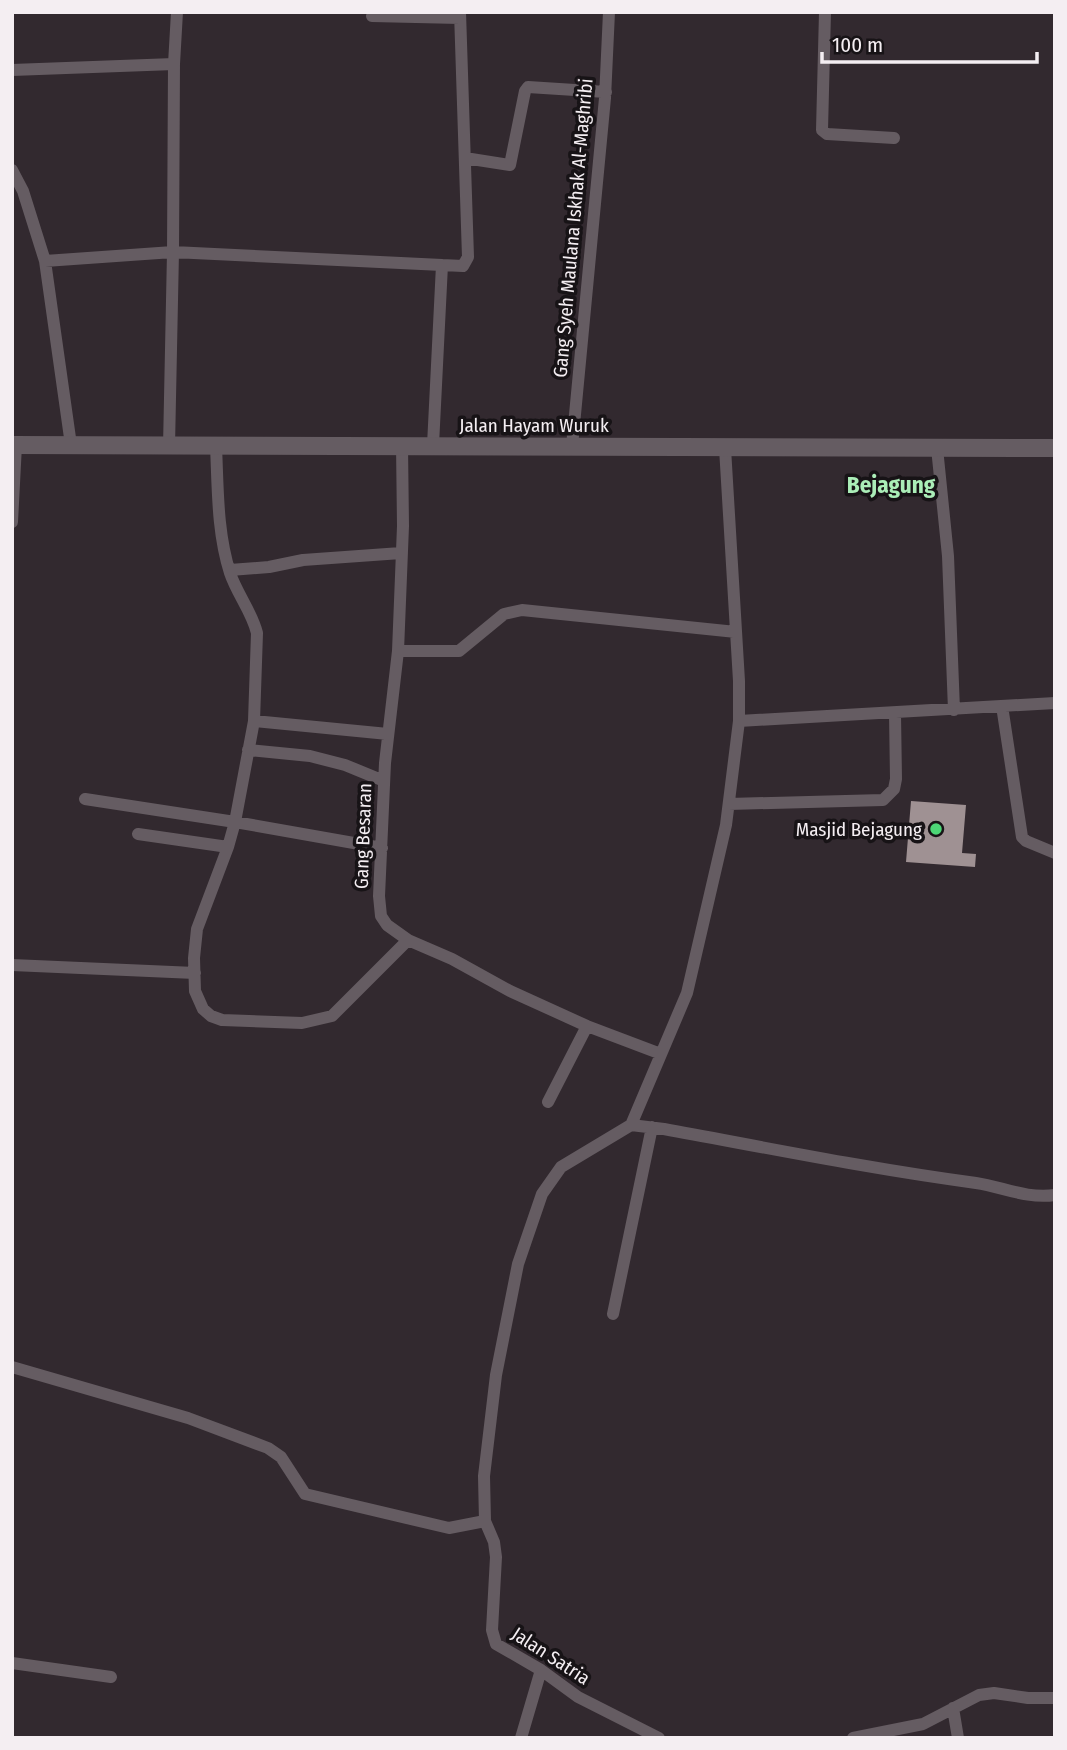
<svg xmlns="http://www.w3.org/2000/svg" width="1067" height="1750" font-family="'Fira Sans Condensed',sans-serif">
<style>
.building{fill:#9f9193}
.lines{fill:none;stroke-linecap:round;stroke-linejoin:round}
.minor{stroke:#655c62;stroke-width:12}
.secondary{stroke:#655c62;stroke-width:18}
.poi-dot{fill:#4dd676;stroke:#171316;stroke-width:2.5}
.labels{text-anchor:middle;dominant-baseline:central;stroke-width:7;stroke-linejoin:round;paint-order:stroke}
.street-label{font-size:19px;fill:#f4eef2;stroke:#171316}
.poi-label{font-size:19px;fill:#f4eef2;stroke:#171316;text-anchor:end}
.quarter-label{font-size:23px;font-weight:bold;fill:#abeeb8;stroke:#171316}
</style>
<rect width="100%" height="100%" fill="#32292f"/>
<path class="building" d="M911,801L966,805L962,853L976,854L975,867L906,862Z"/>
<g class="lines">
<path class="minor" d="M825,12L822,130L827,134L894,138
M372,16L460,18
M12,70L174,64
M465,158L510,165L525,91L528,87L606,92
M12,170L23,191L45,261L71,445
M45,261L173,252L442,265
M402,445L403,526L398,651L385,763L379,896L381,916L387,925L408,940L452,959L510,991L587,1026L661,1054
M433,445L442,265L463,266L468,257L460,12
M216,446C218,489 217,532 230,573C237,594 252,612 257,633L254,721L235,822L228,847L197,929L194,958L195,991L203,1009L211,1016L222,1020L302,1023L332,1016L408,940
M572,446L605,98L609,12
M169,447L173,252L174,64L177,12
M937,448L948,556L954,710
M12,522L16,445
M230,570L269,567L303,560L401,553
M398,651H459L504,614L522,610L736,632
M1002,706L1022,837L1026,841L1055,853
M254,721L388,734
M739,721L1055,703
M248,750L310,756L345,765L384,781
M85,799L235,822L382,848
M729,804L883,800L894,789L896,779L895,714
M138,834L228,847
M12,965L195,973
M548,1102L587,1026
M631,1125L664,1129C768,1148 871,1169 976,1183C1003,1187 1026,1199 1055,1195
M613,1314L652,1127
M12,1367L188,1418L268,1448L281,1457L305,1494L449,1528L485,1521
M12,1663L111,1677
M953,1708L958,1738
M521,1738L541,1670
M659,1738L578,1697L541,1670L496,1644L492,1630L496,1557L494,1542L485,1521L484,1476L496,1375L518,1264L542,1194L561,1167L631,1125L687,993L726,825L739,721V681L725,448
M853,1738L923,1724L979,1695L994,1693L1028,1698H1055"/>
<path class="secondary" d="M12,445L1055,448"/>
</g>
<circle class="poi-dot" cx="936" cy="829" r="7"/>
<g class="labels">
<g class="street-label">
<text transform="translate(573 228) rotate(-85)">Gang Syeh Maulana Iskhak Al-Maghribi</text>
<text x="534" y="425">Jalan Hayam Wuruk</text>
<text transform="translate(363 836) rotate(-88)">Gang Besaran</text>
<text transform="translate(551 1656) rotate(33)">Jalan Satria</text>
</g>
<g class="poi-label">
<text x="922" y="829">Masjid Bejagung</text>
</g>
<g class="quarter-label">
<text x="891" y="485">Bejagung</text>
</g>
</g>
<rect width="1067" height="1750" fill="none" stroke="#f4eef2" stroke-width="28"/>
<path d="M822 52v10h215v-10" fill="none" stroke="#f4eef2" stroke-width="3.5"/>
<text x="832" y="52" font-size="21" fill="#f4eef2" stroke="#171316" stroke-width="5" paint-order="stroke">100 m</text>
</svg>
